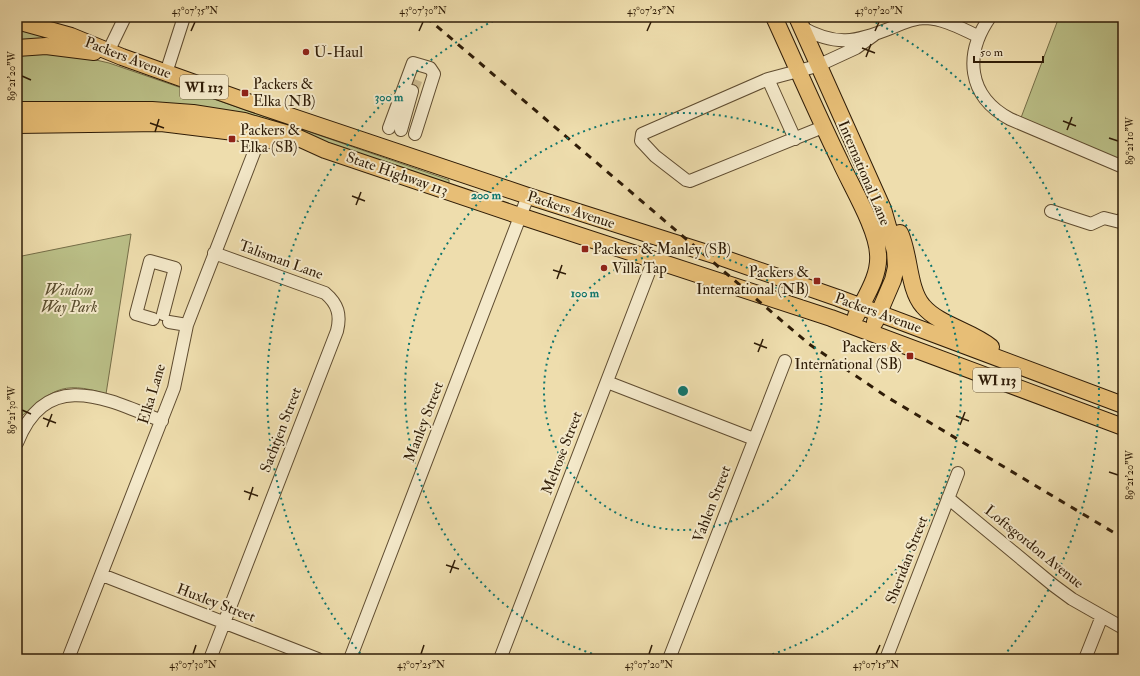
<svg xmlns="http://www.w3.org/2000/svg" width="1140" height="676" font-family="'IM FELL Double Pica',serif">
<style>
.green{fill:#bbc088;stroke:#756e48}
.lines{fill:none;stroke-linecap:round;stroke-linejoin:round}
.minor-tunnel{stroke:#c8b68c;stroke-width:12;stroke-dasharray:12 6;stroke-linecap:butt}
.minor-casing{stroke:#5f4c30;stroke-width:14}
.major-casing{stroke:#2f1c07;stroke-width:18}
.minor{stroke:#f4e9ca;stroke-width:12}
.major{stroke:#e7be76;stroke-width:16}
.rail{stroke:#2f1c07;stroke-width:3;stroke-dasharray:7 7;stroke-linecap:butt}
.ticks{fill:none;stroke:#2f1c07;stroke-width:1.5}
.ring{fill:none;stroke:#0f766e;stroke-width:2;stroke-dasharray:2 4}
.poi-dot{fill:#8f2418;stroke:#f4e9ca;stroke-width:1.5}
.labels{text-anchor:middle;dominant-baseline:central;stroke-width:4;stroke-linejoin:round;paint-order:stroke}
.shield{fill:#f4e9ca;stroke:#6a5a42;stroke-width:1}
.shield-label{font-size:14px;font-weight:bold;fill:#2f1c07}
.poi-label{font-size:15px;fill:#2f1c07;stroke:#f4e9ca;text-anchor:start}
.street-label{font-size:15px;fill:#2f1c07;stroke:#f4e9ca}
.park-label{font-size:15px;font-style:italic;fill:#594d2e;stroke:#f4e9ca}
.centre{fill:#0f766e;stroke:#f4e9ca;stroke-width:2}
.ring-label{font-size:12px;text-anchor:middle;font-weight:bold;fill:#0f766e;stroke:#f4e9ca;stroke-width:4;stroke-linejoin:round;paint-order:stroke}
.neatline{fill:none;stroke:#2f1c07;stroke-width:1.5}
.ticks-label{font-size:10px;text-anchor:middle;fill:#2f1c07}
</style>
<rect width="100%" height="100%" fill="#eeddad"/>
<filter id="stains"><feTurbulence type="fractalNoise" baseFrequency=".005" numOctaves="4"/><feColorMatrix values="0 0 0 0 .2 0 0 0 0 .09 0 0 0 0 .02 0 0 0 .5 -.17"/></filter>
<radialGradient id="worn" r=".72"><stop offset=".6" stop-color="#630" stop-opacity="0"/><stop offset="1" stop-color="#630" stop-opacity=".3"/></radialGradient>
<path class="green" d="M1059,17H1123V167L1019,123Z
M17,25L73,41L17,44Z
M47,54L83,57L109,63L449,180V183L428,179L280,129L17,104V55Z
M131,234L106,394C60,379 51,392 17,420V257Z"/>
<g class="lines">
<path class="minor-tunnel" d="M412,91L418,76"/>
<defs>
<path id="minor" d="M990,17C964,54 967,96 1010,119L1123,167
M801,27C836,47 856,42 891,28C902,23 914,18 926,18C945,19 962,29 978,36
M108,52L125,17
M166,73L184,17
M768,79L795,139
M823,127L690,181L686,180L655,156L641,141L642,134L768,79L817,66L856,48L874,35
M389,128L413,63L430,68L434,74L415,134
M401,130L412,91
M1051,211L1091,224L1104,218L1120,222L1123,218
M153,319L136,314L150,261L175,268L163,314
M169,322L187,325
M607,382L754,439
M17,443C47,367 107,399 162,421
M948,498L1053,585L1072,599L1123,628
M102,575L318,659
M68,659L174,388L187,325L260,137
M210,659L337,331C341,315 338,304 325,293L214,253
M350,659L528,196
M500,659L654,259
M669,659L785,361
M886,659L958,473
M1085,659L1102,616"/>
<path id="major" d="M774,17C796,65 817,114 840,161C851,186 877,228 878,254C880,276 865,297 856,316
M797,17L883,209L895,251L896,267L893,280L875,322
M17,21L71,36L122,57L248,102L528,196L723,258L838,298L1123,405
M17,48L46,46L94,52
M17,110H152L193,113L244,121L292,135L325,150L520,216L831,318L1123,427
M17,125L161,123L242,133L285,144
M900,233C910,254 908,289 923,306C939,325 972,331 991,347"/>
</defs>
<use href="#minor" class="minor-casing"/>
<use href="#major" class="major-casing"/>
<use href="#minor" class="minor"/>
<use href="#major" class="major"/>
<path class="rail" d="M426,17L809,344L887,397L1123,538"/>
</g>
<path class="ticks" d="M191,31L195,22M419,31L423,22M647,31L651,22M875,31L879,22M862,48L875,53M866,57L871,44M22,76L31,80M1063,121L1076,126M150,123L164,128M1067,130L1072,117M155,132L159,119M1109,138L1118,141M352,196L365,201M356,205L361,192M553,270L566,274M557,279L562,265M754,343L767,348M758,352L763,339M22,410L31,414M956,416L969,421M43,418L56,423M960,425L965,412M47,427L52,414M1109,472L1118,475M244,491L258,496M249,500L253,487M446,565L459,569M450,573L455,560M193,654L196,645M421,654L424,645M649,654L652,645M876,654L880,645"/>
<g class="ring">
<circle cx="683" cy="391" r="139"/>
<path d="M609 659A278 278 0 1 1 757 659"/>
<path d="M364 658A416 416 0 0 1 501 17M865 17A416 416 0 0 1 1002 658"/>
</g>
<g class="poi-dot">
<circle cx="306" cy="52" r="4"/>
<rect x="241" y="89" width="8" height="8" rx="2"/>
<rect x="228" y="135" width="8" height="8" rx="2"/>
<rect x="581" y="245" width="8" height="8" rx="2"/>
<circle cx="604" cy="268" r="4"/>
<rect x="813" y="277" width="8" height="8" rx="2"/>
<rect x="906" y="352" width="8" height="8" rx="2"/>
</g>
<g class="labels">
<g class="shield">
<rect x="180" y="75" width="48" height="24" rx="3"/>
<rect x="973" y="368" width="48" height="24" rx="3"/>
</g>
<g class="shield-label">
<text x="204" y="87">WI 113</text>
<text x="997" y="380">WI 113</text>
</g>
<g class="poi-label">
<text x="314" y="52">U-Haul</text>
<text x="253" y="84">Packers &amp;<tspan x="253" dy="17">Elka (NB)</tspan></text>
<text x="240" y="130">Packers &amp;<tspan x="240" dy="17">Elka (SB)</tspan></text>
<text x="593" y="249">Packers &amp; Manley (SB)</text>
<text x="612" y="268">Villa Tap</text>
<text x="809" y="272" text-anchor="end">Packers &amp;<tspan x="809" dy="17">International (NB)</tspan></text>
<text x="902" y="347" text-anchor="end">Packers &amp;<tspan x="902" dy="17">International (SB)</tspan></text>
</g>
<g class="street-label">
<text transform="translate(128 58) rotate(21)">Packers Avenue</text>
<text transform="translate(864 173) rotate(67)">International Lane</text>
<text transform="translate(397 174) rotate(19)">State Highway 113</text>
<text transform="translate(571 210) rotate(18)">Packers Avenue</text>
<text transform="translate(281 260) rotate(20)">Talisman Lane</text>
<text transform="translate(878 313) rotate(20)">Packers Avenue</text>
<text transform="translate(152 394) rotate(-73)">Elka Lane</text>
<text transform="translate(424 422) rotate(-69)">Manley Street</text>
<text transform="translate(281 430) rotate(-69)">Sachtjen Street</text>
<text transform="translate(562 453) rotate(-69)">Melrose Street</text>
<text transform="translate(712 504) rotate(-69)">Vahlen Street</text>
<text transform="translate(1034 547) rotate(39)">Loftsgordon Avenue</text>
<text transform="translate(907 560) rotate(-69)">Sheridan Street</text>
<text transform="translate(216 603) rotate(21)">Huxley Street</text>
</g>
<g class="park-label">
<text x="69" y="290">Windom<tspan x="69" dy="17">Way Park</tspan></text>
</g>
</g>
<circle cx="683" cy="391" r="6" class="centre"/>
<g class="ring-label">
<text x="389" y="101">300 m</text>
<text x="486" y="199">200 m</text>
<text x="585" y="297">100 m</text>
</g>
<rect width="1140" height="676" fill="none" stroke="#eeddad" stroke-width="44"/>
<path d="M974 56v6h69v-6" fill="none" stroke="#2f1c07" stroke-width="2"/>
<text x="980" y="56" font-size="12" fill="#2f1c07" stroke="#f4e9ca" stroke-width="3" paint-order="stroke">50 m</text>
<rect x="22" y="22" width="1096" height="632" class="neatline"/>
<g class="ticks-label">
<text x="195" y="14">43°07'35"N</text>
<text x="423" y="14">43°07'30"N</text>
<text x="651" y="14">43°07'25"N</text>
<text x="879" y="14">43°07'20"N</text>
<text transform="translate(11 76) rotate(-90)" y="4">89°21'20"W</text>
<text transform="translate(1129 141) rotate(-90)" y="4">89°21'10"W</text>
<text transform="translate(11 410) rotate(-90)" y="4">89°21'30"W</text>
<text transform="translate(1129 475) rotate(-90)" y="4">89°21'20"W</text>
<text x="193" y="668">43°07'30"N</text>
<text x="421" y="668">43°07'25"N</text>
<text x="649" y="668">43°07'20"N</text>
<text x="876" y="668">43°07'15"N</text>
</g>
<rect width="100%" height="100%" filter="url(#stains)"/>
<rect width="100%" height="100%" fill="url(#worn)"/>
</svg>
